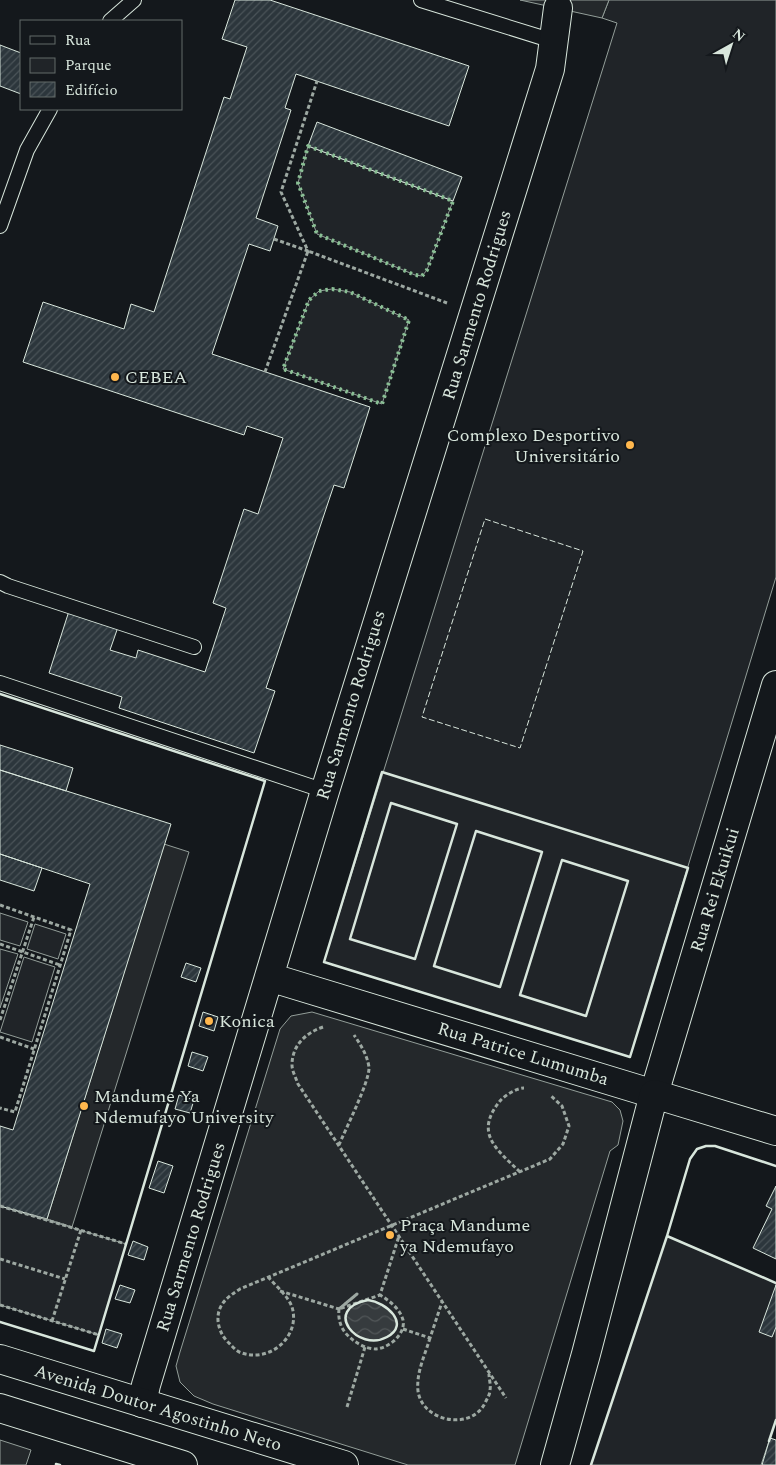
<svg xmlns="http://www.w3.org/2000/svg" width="776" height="1465" font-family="Spectral,serif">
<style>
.green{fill:#202428;stroke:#939e99}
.parking{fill:#24282b;stroke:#939e99}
.water{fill:url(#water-waves);stroke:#939e99}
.building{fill:url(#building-hatch);stroke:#d8e6dc}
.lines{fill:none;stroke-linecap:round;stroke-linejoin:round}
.service-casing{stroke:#d8e6dc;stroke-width:16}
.minor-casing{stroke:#d8e6dc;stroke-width:30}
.tertiary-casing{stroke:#d8e6dc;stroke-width:30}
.primary-casing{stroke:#d8e6dc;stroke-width:30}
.path{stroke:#9da8a2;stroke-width:3;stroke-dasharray:4 2.5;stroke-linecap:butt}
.service{stroke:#14181c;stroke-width:14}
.minor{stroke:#14181c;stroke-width:28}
.tertiary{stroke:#14181c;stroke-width:28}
.primary{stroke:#14181c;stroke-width:28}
.hedge{stroke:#8ac095;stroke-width:4;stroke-dasharray:2.5 4;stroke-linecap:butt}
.fence{stroke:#d8e6dc;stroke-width:1;stroke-dasharray:6 2.5;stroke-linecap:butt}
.wall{stroke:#d8e6dc;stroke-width:2.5}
.poi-dot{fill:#ffb74d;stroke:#14181c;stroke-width:2}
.labels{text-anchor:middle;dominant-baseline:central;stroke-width:4;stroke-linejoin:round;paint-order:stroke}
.street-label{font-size:18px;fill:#d8e6dc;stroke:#14181c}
.poi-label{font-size:18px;fill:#d8e6dc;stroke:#14181c;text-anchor:start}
</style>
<defs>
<pattern id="water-waves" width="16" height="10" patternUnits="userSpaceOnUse" patternTransform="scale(1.25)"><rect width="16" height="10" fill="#363b3e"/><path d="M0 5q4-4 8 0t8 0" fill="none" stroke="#525759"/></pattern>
<pattern id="building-hatch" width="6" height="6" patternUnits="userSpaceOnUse" patternTransform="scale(1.25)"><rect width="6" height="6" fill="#2c363c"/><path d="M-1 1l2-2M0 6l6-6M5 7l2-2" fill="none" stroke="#4a5358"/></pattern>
</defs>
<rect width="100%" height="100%" fill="#14181c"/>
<path class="green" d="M609,0H776V577L630,1057L324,962L617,23L602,18Z
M308,146L453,201L427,270L422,276L415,275L317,234L298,183Z
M332,289L350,292L409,320L382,404L283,369L309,300L319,291Z
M0,913L28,922L20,946L0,940Z
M35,924L66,934L58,959L27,949Z
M0,949L18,954L0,1008Z
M24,957L55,967L32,1042L0,1032Z
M0,1206L126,1244L99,1335L0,1305Z
M667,1236L776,1283V1420L761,1465H591Z"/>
<path class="parking" d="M520,0H609L602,18Z
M164,844L189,852L72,1227L47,1219Z
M312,1012L612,1102L620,1110L623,1121L618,1145L610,1151L515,1465H408L213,1404L194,1396L180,1382L176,1366L180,1352L280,1029L291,1016Z
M0,1440L31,1450L26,1465H0Z"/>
<path class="water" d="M368,1300C386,1302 411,1324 387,1337C358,1353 321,1309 368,1300Z"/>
<path class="building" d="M235,0H270L469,66L449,126L296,74L285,108L291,110L256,218L278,226L270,251L249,244L212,354L370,407L344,488L334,485L266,688L275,691L254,753L119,708L122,697L49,673L69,611L118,627L110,650L136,658L138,650L205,672L226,608L213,603L244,509L258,514L283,438L247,426L244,435L23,362L43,302L124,329L131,304L154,312L224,97L230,99L247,47L222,39Z
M0,45L21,53V94L0,86Z
M317,122L462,177L453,201L308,146Z
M0,745L73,768L66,791L0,770Z
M0,770L171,824L47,1219L0,1206V1126L13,1130L90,884L0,854Z
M0,854L42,868L34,891L0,880Z
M186,963L201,968L196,982L181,977Z
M203,1012L218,1017L214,1031L199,1026Z
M192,1052L208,1057L203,1071L188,1066Z
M179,1095L194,1100L190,1113L175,1109Z
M158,1161L173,1166L164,1193L149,1188Z
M776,1186V1259L753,1248L772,1209L766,1206Z
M133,1241L148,1247L144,1260L128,1255Z
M120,1285L135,1290L130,1303L115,1299Z
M776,1285V1327L772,1337L759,1332Z
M106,1329L122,1334L117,1348L102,1343Z
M770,1438L776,1440V1465H762Z"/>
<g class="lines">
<defs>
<path id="service" d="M421,0L553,41
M110,21L134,0
M0,226L27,150L50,109
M0,582L8,586L194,647
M0,683L325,791"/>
<path id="minor" d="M269,977L654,1094L776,685
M142,1403L146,1385L325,791L550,69L558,8"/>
<path id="tertiary" d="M555,1465L586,1354L654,1094L776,1131"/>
<path id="primary" d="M0,1359L344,1465
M0,1408L183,1465"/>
</defs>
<use href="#service" class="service-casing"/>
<use href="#minor" class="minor-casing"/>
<use href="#tertiary" class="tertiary-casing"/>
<use href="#primary" class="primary-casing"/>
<path class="path" d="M274,239L308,251L281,192L317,81
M265,372L308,251L447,303
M0,905L71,930L15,1112L0,1108
M0,944L60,965
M0,1020L34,917
M323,1027C306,1033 292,1045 292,1065C292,1071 296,1078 298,1084L506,1398
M0,1037L34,1049
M339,1145C345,1130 370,1081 369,1067C367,1055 361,1045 354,1035
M520,1172C496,1149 474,1133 500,1101C505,1095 517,1088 524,1088
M0,1206L126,1244
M0,1259L65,1279
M268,1277C276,1286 288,1296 292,1307C301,1336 270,1363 242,1353C237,1352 233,1347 230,1344C223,1338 219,1330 218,1321C217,1305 227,1297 240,1289L550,1159L563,1144L569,1126L562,1106L550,1095
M280,1291L339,1309L357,1294L339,1309L380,1295L399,1236
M0,1305L99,1335
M339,1309C337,1328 348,1339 365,1347
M52,1321L81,1230
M403,1329L430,1338L442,1302
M430,1338C425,1355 416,1373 418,1391C422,1422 473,1432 486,1401C488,1397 490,1394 490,1390C491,1385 489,1379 489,1374
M347,1407L365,1347C368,1348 373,1349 376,1349C389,1348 406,1334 403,1320C400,1309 390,1301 380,1295"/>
<use href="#service" class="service"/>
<use href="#minor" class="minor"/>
<use href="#tertiary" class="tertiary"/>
<use href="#primary" class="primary"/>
<path class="hedge" d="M308,146L453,201L427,270L422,276L415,275L317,234L298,183Z
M332,289L350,292L409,320L382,404L283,369L309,300L319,291Z"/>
<path class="fence" d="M485,519L583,551L520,748L422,717Z"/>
<path class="wall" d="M0,694L265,781L94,1351L0,1322
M382,772L688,868L630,1057L324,962Z
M391,803L457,824L415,959L350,939Z
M476,831L542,852L500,987L434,966Z
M562,860L628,881L586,1016L520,995Z
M667,1236L690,1159L697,1149L706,1146H715L776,1166
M368,1300C386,1302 411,1324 387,1337C358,1353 321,1309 368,1300Z
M769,1441L776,1420
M56,1465V1464L60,1465
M591,1465L667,1236L776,1283"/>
</g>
<g class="poi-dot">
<circle cx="115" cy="377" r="5"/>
<circle cx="630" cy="445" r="5"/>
<circle cx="209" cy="1021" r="5"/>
<circle cx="84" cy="1106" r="5"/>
<circle cx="390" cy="1235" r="5"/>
</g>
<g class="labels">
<g class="street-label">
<text transform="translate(477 305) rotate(-73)">Rua Sarmento Rodrigues</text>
<text transform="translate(351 705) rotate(-73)">Rua Sarmento Rodrigues</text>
<text transform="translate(715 890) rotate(-73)">Rua Rei Ekuikui</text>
<text transform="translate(523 1054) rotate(17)">Rua Patrice Lumumba</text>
<text transform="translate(191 1237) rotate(-73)">Rua Sarmento Rodrigues</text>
<text transform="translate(158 1408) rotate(17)">Avenida Doutor Agostinho Neto</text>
</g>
<g class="poi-label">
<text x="125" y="377">CEBEA</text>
<text x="620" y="435" text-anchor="end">Complexo Desportivo<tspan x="620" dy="21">Universitário</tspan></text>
<text x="219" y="1021">Konica</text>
<text x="94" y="1096">Mandume Ya<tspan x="94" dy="21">Ndemufayo University</tspan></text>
<text x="400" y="1225">Praça Mandume<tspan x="400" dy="21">ya Ndemufayo</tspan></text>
</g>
</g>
<rect x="20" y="20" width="162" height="90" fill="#14181c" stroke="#626a69"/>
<rect x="30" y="36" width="25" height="8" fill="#14181c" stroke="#626a69"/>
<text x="65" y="45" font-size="15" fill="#d8e6dc">Rua</text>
<rect x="30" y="58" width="25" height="15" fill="#202428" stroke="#626a69"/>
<text x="65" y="70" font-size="15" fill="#d8e6dc">Parque</text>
<rect x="30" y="82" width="25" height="15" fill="url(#building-hatch)" stroke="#626a69"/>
<text x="65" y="95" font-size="15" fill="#d8e6dc">Edifício</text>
<g transform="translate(731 45) rotate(39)" stroke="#14181c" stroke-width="4" paint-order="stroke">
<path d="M0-4L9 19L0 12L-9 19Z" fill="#d8e6dc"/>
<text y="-8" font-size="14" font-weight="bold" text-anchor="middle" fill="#d8e6dc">N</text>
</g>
</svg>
